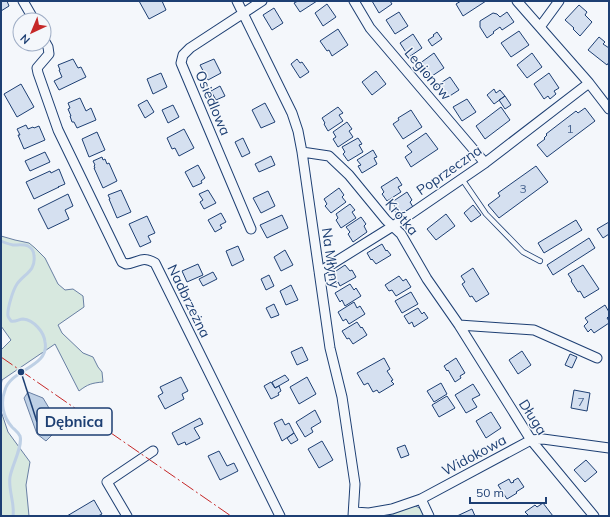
<svg xmlns="http://www.w3.org/2000/svg" width="610" height="517" font-family="Mulish,sans-serif">
<style>
.green{fill:#d7e8df;stroke:#687fa3}
.water{fill:#bed0e5;stroke:#687fa3}
.lines{fill:none;stroke-linecap:round;stroke-linejoin:round}
.stream{stroke:#bed0e5;stroke-width:3}
.building{fill:#d5e0f0;stroke:#1d3f73}
.lane-casing{stroke:#1d3f73;stroke-width:6}
.street-casing{stroke:#1d3f73;stroke-width:11}
.lane{stroke:#f4f7fb;stroke-width:4.5}
.street{stroke:#f4f7fb;stroke-width:9}
.power{stroke:#c62828;stroke-width:1;stroke-dasharray:14 3 2 3;stroke-linecap:butt}
.labels{text-anchor:middle;dominant-baseline:central;stroke-width:3;stroke-linejoin:round;paint-order:stroke}
.number-label{font-size:12px;fill:#4b6792}
.street-label{font-size:14px;fill:#1d3f73;stroke:#f4f7fb}
.leader{fill:none;stroke:#1d3f73;stroke-width:1.5}
.callout-dot{fill:#1d3f73;stroke:#f4f7fb;stroke-width:1.5}
.callout{fill:#f4f7fb;stroke:#1d3f73;stroke-width:1.5}
.callout-label{font-size:15px;text-anchor:middle;font-weight:bold;fill:#1d3f73}
</style>
<rect width="100%" height="100%" fill="#f4f7fb"/>
<path class="green" d="M1,236L15,240L29,243L35,248L45,258L58,284L65,290L73,289L83,296L84,307L58,325L62,333L83,353L93,357L98,367L102,372L103,382C92,383 88,384 79,391L55,344L2,380L1,386V350L11,340L1,326Z
M1,411L8,432L30,462L26,485L29,516H1Z
M412,504L423,510L426,516H360Z"/>
<path class="water" d="M28,392L43,398L52,413L50,418L54,433L46,441L37,434L24,398Z"/>
<g class="lines">
<path class="stream" d="M1,241C5,243 9,244 13,245C18,245 24,244 28,246C32,248 34,252 34,256C36,271 24,274 17,284C13,290 7,309 8,316C9,319 10,319 11,321C16,322 19,319 23,319C34,320 44,332 45,342C50,367 11,369 5,390C0,403 3,417 12,427C15,430 18,432 20,436C23,446 12,465 10,477C8,490 15,503 13,516"/>
</g>
<path class="building" d="M1,1H7L9,6L1,11Z
M139,1H162L166,10L149,19Z
M298,1H317L300,12L294,3Z
M372,1H390L392,4L379,13Z
M461,1H486L463,16L456,4Z
M327,4L336,17L323,26L315,13Z
M579,5L587,12L585,15L592,22L580,36L573,29L574,28L565,20Z
M274,8L283,23L272,30L263,15Z
M399,12L408,26L395,34L386,20Z
M507,12L514,22L502,30L500,27L493,32L494,33L487,38L480,27V21L493,13L497,14L500,17Z
M338,29L348,45L332,56L329,50L327,51L320,41Z
M519,31L529,45L511,57L501,43Z
M437,32L442,39L432,46L428,40L434,36L433,35Z
M413,34L422,48L409,57L400,43Z
M599,37L605,42L603,44L609,48V62L607,65L588,50Z
M434,53L444,68L429,78L419,64Z
M532,53L542,67L527,78L517,65Z
M73,59L78,68L81,67L86,77L59,90L54,81L62,77L59,70H60L58,65Z
M214,59L221,73L208,80L200,65Z
M297,59L300,63L302,62L309,72L300,78L291,64Z
M376,71L386,84L372,95L362,82Z
M161,73L167,87L153,94L147,79Z
M549,73L559,88L554,91L556,94L550,99L548,96L544,99L534,84Z
M450,77L459,90L445,99L436,86Z
M21,84L34,107L17,117L4,94Z
M220,86L225,96L216,100L211,91Z
M494,89L496,93L500,90L505,96L494,104L487,95Z
M505,96L511,105L505,109L499,100Z
M80,98L86,111L91,108L96,120L77,128L74,122H72L70,116H71L68,109L70,108L68,103Z
M467,99L476,112L462,121L453,107Z
M147,100L154,112L145,118L138,105Z
M265,103L275,122L261,128L252,110Z
M173,105L179,117L168,123L162,110Z
M338,107L343,113L339,115L343,121L328,131L324,124L325,123L322,118Z
M501,107L510,120L485,139L476,126Z
M585,108L595,121L547,157L537,145L545,139L544,138L547,135L546,134L576,111L578,113Z
M411,110L422,127L403,139L393,124L399,120L398,118Z
M347,122L352,129L349,131L353,137L338,147L333,139L336,137L333,132Z
M26,125L28,129L33,127L34,128L39,126L45,140L24,149L18,135H20L17,129Z
M184,129L194,148L179,156L175,148L172,149L167,138Z
M97,132L105,150L89,157L82,139Z
M426,133L438,149L411,167L405,157L412,152L407,146Z
M243,138L250,153L242,157L235,142Z
M358,138L362,144L359,145L363,152L348,161L343,154L345,152L342,147Z
M373,150L377,157L374,158L377,164L362,173L358,166L361,165L357,160Z
M45,152L50,162L30,171L25,161Z
M271,156L275,165L259,172L255,164Z
M102,157L103,160L105,159L107,164L109,163L117,181L103,188L94,168H95L94,166L95,165L93,161Z
M198,165L205,178L201,181L202,183L193,187L185,172Z
M536,166L548,182L499,218L488,205L500,196L498,193Z
M59,169L65,184L58,187H59L34,199L26,182L50,171L51,173Z
M397,177L402,185L398,187L401,192L387,201L382,194L384,192L381,187Z
M339,188L344,195L342,197L346,202L331,213L325,206L327,204L324,199Z
M121,190L131,212L117,218L109,199H110L108,195Z
M208,190L216,203L204,209L200,202L203,200L199,194Z
M268,191L275,206L261,213L253,198Z
M407,192L412,200L410,202L413,207L398,216L394,210L396,208L392,202Z
M68,194L73,206L65,210L69,219L48,229L38,209Z
M350,204L355,210L352,212L356,218L341,228L336,220L338,218L336,214Z
M473,205L481,215L471,222L464,213Z
M221,213L226,222L220,225L222,228L215,232L208,220Z
M446,214L455,226L436,240L427,229Z
M282,215L288,228L267,238L260,225Z
M147,216L155,233L148,236L151,242L140,247L129,224Z
M361,217L366,224L364,226L367,232L353,242L348,234L350,232L346,227Z
M576,220L582,230L544,253L538,243Z
M609,222V234L603,238L597,229Z
M589,238L595,248L553,275L547,265Z
M382,244L386,251L387,250L391,255L376,264L372,259L371,260L367,253Z
M238,246L244,260L232,266L226,251Z
M285,250L293,265L281,271L274,257Z
M198,264L203,275L187,282L182,271Z
M345,265L350,271L352,270L356,277L340,286L338,282L336,284L330,275Z
M583,265L599,289L584,298L580,291L578,292L571,281L572,280L568,274Z
M473,268L489,294L476,302L472,296L470,297L462,284L465,282L461,276Z
M213,272L217,279L203,286L199,279Z
M269,275L274,286L266,290L261,279Z
M399,276L403,281L406,279L411,287L396,296L392,290L389,291L385,285Z
M350,284L354,290L356,288L361,296L345,306L342,300L340,302L335,293Z
M291,285L298,300L286,305L280,291Z
M411,292L418,304L402,313L395,301Z
M354,302L357,308L360,306L365,314L349,324L346,319L343,321L338,312Z
M274,304L279,315L271,318L266,308Z
M605,305L609,312V316L607,318L609,321V323L594,333L591,329L588,332L584,326L588,322L585,318Z
M418,308L422,314L424,312L428,318L414,327L412,322L409,324L404,316Z
M357,322L361,328L362,327L367,335L353,344L349,338L347,339L342,331Z
M302,347L308,360L297,365L291,352Z
M522,351L531,365L518,374L509,360Z
M570,354L577,357L572,368L565,365Z
M384,358L390,369L387,371L393,380L391,381L394,384L379,393L377,390L373,392L368,383L364,385L357,373Z
M456,358L465,373L460,376L461,378L455,382L448,370L447,371L444,366Z
M285,375L289,380L275,388L272,382Z
M181,377L188,391L182,394L184,399L165,409L158,396L163,393L160,387Z
M307,377L316,394L299,404L290,387Z
M271,382L275,388L279,386L281,391L278,393L279,395L271,399L264,386Z
M441,383L447,394L434,402L427,391Z
M473,384L480,395L472,399L477,407L466,413L455,395Z
M574,390L590,393L587,411L571,408Z
M447,396L455,408L439,417L432,405Z
M315,410L321,422L311,428L313,432L305,437L296,422Z
M491,412L501,428L486,438L476,421Z
M200,418L203,424L194,428L200,438L186,445L185,442L178,445L172,433Z
M282,419L285,425L289,423L294,433L282,441L274,423Z
M294,433L298,440L291,444L287,438Z
M322,441L333,460L319,468L308,449Z
M405,445L409,455L401,458L397,448Z
M219,451L227,466L234,463L238,471L220,480L208,456Z
M586,460L597,472L585,482L574,470Z
M518,478L524,487L516,492L517,493L507,499L498,485L509,479L511,483L514,482L513,481Z
M94,500L102,514L98,516H67Z
M543,503L553,516H526L528,515L525,512L535,505L537,507Z
M472,509L475,516H457Z"/>
<g class="lines">
<defs>
<path id="lane" d="M462,179L486,214L523,252L540,261"/>
<path id="street" d="M23,1L34,20
M237,1L292,113L298,131L302,152L330,348L342,397L355,484L353,516
M354,1L370,28L485,163
M517,1L589,83L609,109
M540,27L559,1
M44,40L48,47L49,54L37,68L38,73L58,130L120,258L122,262L126,264C139,263 141,255 155,263L280,516
M302,152L329,156L349,175L386,220L401,234L427,279L459,325L531,440L594,516
M251,229L181,63L183,55L190,48L262,1
M319,271L324,269L393,226L485,163L589,83
M459,325L534,330L597,358
M421,499L429,516
M354,512L369,513L392,509L421,499L531,440L543,439L609,448
M127,516L107,482L153,451"/>
</defs>
<use href="#lane" class="lane-casing"/>
<use href="#street" class="street-casing"/>
<use href="#lane" class="lane"/>
<use href="#street" class="street"/>
<path class="power" d="M1,357L231,516"/>
</g>
<g class="labels">
<g class="number-label">
<text x="570" y="128">1</text>
<text x="523" y="188">3</text>
<text x="581" y="401">7</text>
</g>
<g class="street-label">
<text transform="translate(428 74) rotate(50)">Legionów</text>
<text transform="translate(213 103) rotate(67)">Osiedlowa</text>
<text transform="translate(449 170) rotate(-35)">Poprzeczna</text>
<text transform="translate(402 217) rotate(50)">Krótka</text>
<text transform="translate(331 258) rotate(82)">Na Młyny</text>
<text transform="translate(189 301) rotate(64)">Nadbrzeżna</text>
<text transform="translate(533 417) rotate(57)">Długa</text>
<text transform="translate(474 455) rotate(-28)">Widokowa</text>
</g>
</g>
<path class="leader" d="M21 372L37 422"/>
<circle class="callout-dot" cx="21" cy="372" r="4"/>
<rect class="callout" x="37" y="408" width="75" height="27" rx="4"/>
<g class="callout-label">
<text x="74" y="427">Dębnica</text>
</g>
<rect width="610" height="517" fill="none" stroke="#1d3f73" stroke-width="4"/>
<g transform="translate(32 32) rotate(224)"><circle r="19" fill="#f4f7fb" stroke="#9eadc5"/>
<path d="M0-3L7 15L0 10L-7 15Z" fill="#c62828"/>
<text y="-6" font-size="11" font-weight="bold" text-anchor="middle" fill="#1d3f73">N</text>
</g>
<path d="M470 497v6h76v-6" fill="none" stroke="#1d3f73" stroke-width="2"/>
<text x="476" y="497" font-size="12" fill="#1d3f73" stroke="#f4f7fb" stroke-width="3" paint-order="stroke">50 m</text>
</svg>
